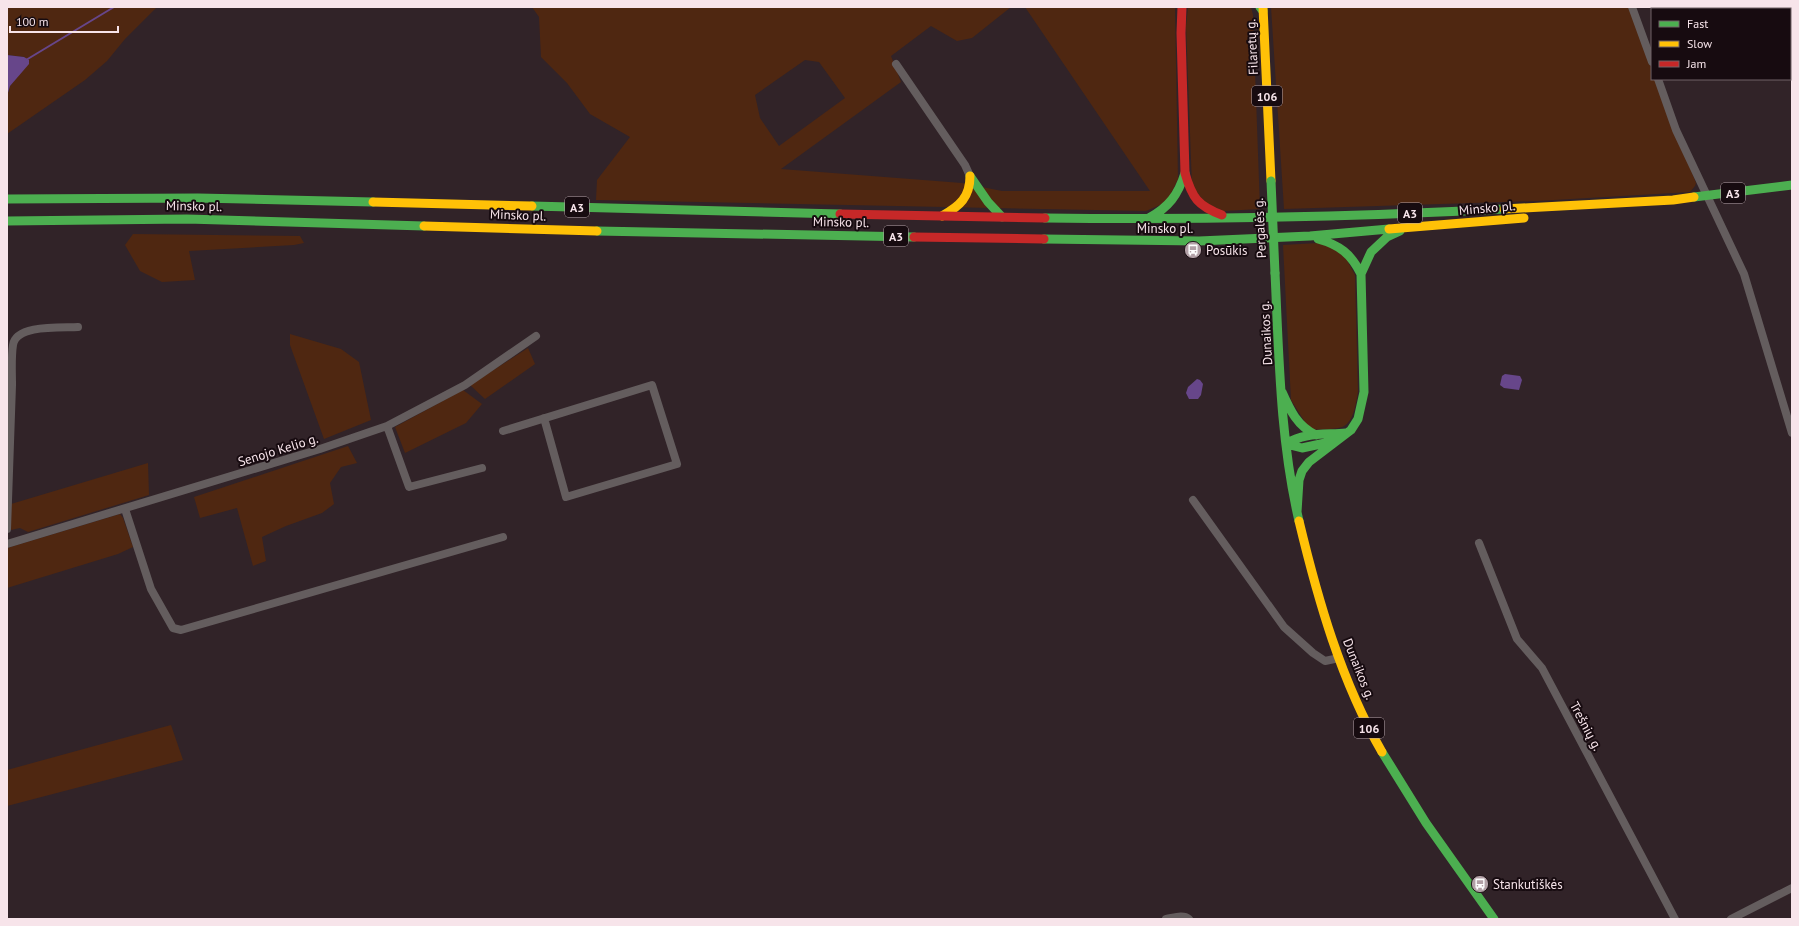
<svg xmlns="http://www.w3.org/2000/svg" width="1799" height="926" font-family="'PT Sans',sans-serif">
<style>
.green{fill:#4f2711;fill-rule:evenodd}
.water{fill:#67468a}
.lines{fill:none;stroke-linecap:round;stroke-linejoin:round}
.stream{stroke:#67468a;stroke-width:2}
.street{stroke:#645d5e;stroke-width:8}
.fast{stroke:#4caf50;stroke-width:9}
.slow{stroke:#ffc107;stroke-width:9}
.jam{stroke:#c62828;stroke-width:9}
.fast-bridge{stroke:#4caf50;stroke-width:9}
.labels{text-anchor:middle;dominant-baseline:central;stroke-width:4;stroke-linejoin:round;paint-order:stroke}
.shield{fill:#170b10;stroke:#b4a3a9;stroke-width:1}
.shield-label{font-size:12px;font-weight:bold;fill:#f7e4ea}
.street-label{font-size:13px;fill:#f7e4ea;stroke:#170b10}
.poi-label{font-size:13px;fill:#f7e4ea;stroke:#170b10;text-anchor:start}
</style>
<rect width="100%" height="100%" fill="#312328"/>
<path class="green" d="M7,7H157L125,39L107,61L85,80L7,134V96L10,86L18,76L25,57L7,55Z
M532,7H1011L972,38L957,41L931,26L891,56L901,82L781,169L962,183L1002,191H1150L1025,7H1175L1178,179L1167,202L1146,211L596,200L597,180L630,137L590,114L567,83L541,57L539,17ZM805,60L819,62L845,98L779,146L760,118L755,95Z
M1188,7H1251L1253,15L1260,209L1224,211L1206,204L1192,186L1186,26Z
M1271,7H1630L1652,70V79H1655L1696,183L1695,186L1690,192L1537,201L1284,209Z
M133,234L300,236L304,243L294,245L189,251L195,280L162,282L140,271L125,245Z
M1318,243L1342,251L1355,275L1358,392C1356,402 1354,421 1344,426C1338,430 1317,429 1310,430L1291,400L1283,245Z
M290,334L341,349L359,362L371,420L324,439L290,345Z
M528,348L535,364L485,399L470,385Z
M463,390L482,404L466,423L405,453L395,427Z
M348,446L357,463L341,467L330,483L334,504L322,513L286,526L262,537L266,561L253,566L237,508L200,518L194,497Z
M148,463L149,495L28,532L20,528L11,530V504Z
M120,514L123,518L133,547L118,554L7,588V548Z
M171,725L183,760L7,806V770Z"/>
<path class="water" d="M7,55L24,57L29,60V64L10,86L7,96Z
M1505,374L1520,376L1522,380L1519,390L1504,388L1500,385L1502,376Z
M1197,379L1200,380L1203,384L1201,395L1198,399H1189L1186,393L1188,387Z"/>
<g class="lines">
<path class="stream" d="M26,60L114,7"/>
<path class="street" d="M1632,7L1652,62
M896,64L965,165L970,176
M1658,79L1676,130L1744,274L1792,433
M8,386L12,385C12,372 11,358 13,345C16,324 62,328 78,327
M387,426L409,487L482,468
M503,431L652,385L677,464L566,497L544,418
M1193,500L1284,627L1313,653L1325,661L1339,658
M125,509L151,589L173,628L181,630L503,537
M7,529L12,385
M1479,543L1517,639L1542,668L1675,919
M7,544L320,449L387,426L465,385L536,336
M1166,919C1173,918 1183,914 1189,919
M1731,919L1792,888"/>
<path class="fast" d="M1260,7L1263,11
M970,176L988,202L1002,217
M1694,197L1792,185
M7,199L198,198L373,202
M532,206L840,214
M1045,218C1198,220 1352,217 1504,209
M1149,218C1169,207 1178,195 1185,173
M7,221L187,219L424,226
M597,231L914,237
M1044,239L1199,241L1310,236L1389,229
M1318,239C1340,245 1351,254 1361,274
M1275,273C1279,356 1280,440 1299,521
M1282,392C1290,410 1297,426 1316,435
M1330,442L1302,448L1286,444C1304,432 1325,435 1346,433
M1297,512L1299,480L1302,471L1309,462L1351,430L1358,419L1364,392L1361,274L1371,252L1387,237L1400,231
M1382,752L1426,823L1494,919"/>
<path class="slow" d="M1263,7L1271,181
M373,202L532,206
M1504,209L1673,200L1694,197
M942,216C960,206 970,197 970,176
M424,226L597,231
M1389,229L1524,218
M1299,521C1318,600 1341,681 1382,752"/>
<path class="jam" d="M1182,7L1181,33L1185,173C1192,198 1198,206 1222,215
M840,214L1045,218
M914,237L1044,239"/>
<path class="fast-bridge" d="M1271,181L1275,273"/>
</g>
<defs>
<symbol id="bus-disc" viewBox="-11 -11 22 22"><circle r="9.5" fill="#b2a0a6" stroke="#170b10"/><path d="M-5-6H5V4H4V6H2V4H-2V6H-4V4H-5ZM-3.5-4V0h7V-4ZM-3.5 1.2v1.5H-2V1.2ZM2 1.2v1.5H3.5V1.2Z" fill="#fff"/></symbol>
</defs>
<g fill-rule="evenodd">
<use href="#bus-disc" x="1183" y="240" width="20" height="20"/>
<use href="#bus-disc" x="1470" y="874" width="20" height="20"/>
</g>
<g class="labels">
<g class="shield">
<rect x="1252" y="86" width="30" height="20" rx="3"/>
<rect x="1721" y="183" width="24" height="20" rx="3"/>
<rect x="565" y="197" width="24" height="20" rx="3"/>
<rect x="1398" y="203" width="24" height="20" rx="3"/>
<rect x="884" y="226" width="24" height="20" rx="3"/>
<rect x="1354" y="718" width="30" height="20" rx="3"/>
</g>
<g class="shield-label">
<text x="1267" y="96">106</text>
<text x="1733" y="193">A3</text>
<text x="577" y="207">A3</text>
<text x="1410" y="213">A3</text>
<text x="896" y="236">A3</text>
<text x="1369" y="728">106</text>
</g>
<g class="street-label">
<text transform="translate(1252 47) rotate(-93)">Filaretų g.</text>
<text transform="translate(194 206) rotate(1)">Minsko pl.</text>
<text transform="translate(1487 208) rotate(-5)">Minsko pl.</text>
<text transform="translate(518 215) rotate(2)">Minsko pl.</text>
<text transform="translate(841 222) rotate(1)">Minsko pl.</text>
<text x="1165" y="228">Minsko pl.</text>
<text transform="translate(1260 228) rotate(-93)">Pergalės g.</text>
<text transform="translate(1266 333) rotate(-93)">Dunaikos g.</text>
<text transform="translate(278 450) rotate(-17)">Senojo Kelio g.</text>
<text transform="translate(1359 669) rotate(68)">Dunaikos g.</text>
<text transform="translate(1586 726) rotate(62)">Trešnių g.</text>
</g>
<g class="poi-label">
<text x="1206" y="250">Posūkis</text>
<text x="1493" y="884">Stankutiškės</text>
</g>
</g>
<rect width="1799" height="926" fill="none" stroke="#f7e4ea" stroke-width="16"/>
<rect x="1651" y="8" width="140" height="72" fill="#170b10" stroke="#716267"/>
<rect x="1659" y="21" width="20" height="6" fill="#4caf50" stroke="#716267"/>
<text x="1687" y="28" font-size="12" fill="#f7e4ea">Fast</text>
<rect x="1659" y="41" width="20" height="6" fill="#ffc107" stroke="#716267"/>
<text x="1687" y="48" font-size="12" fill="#f7e4ea">Slow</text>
<rect x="1659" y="61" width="20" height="6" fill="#c62828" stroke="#716267"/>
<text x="1687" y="68" font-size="12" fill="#f7e4ea">Jam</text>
<path d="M10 26v6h108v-6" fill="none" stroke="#f7e4ea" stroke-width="2"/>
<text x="16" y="26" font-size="12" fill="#f7e4ea" stroke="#170b10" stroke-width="3" paint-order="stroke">100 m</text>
</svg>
